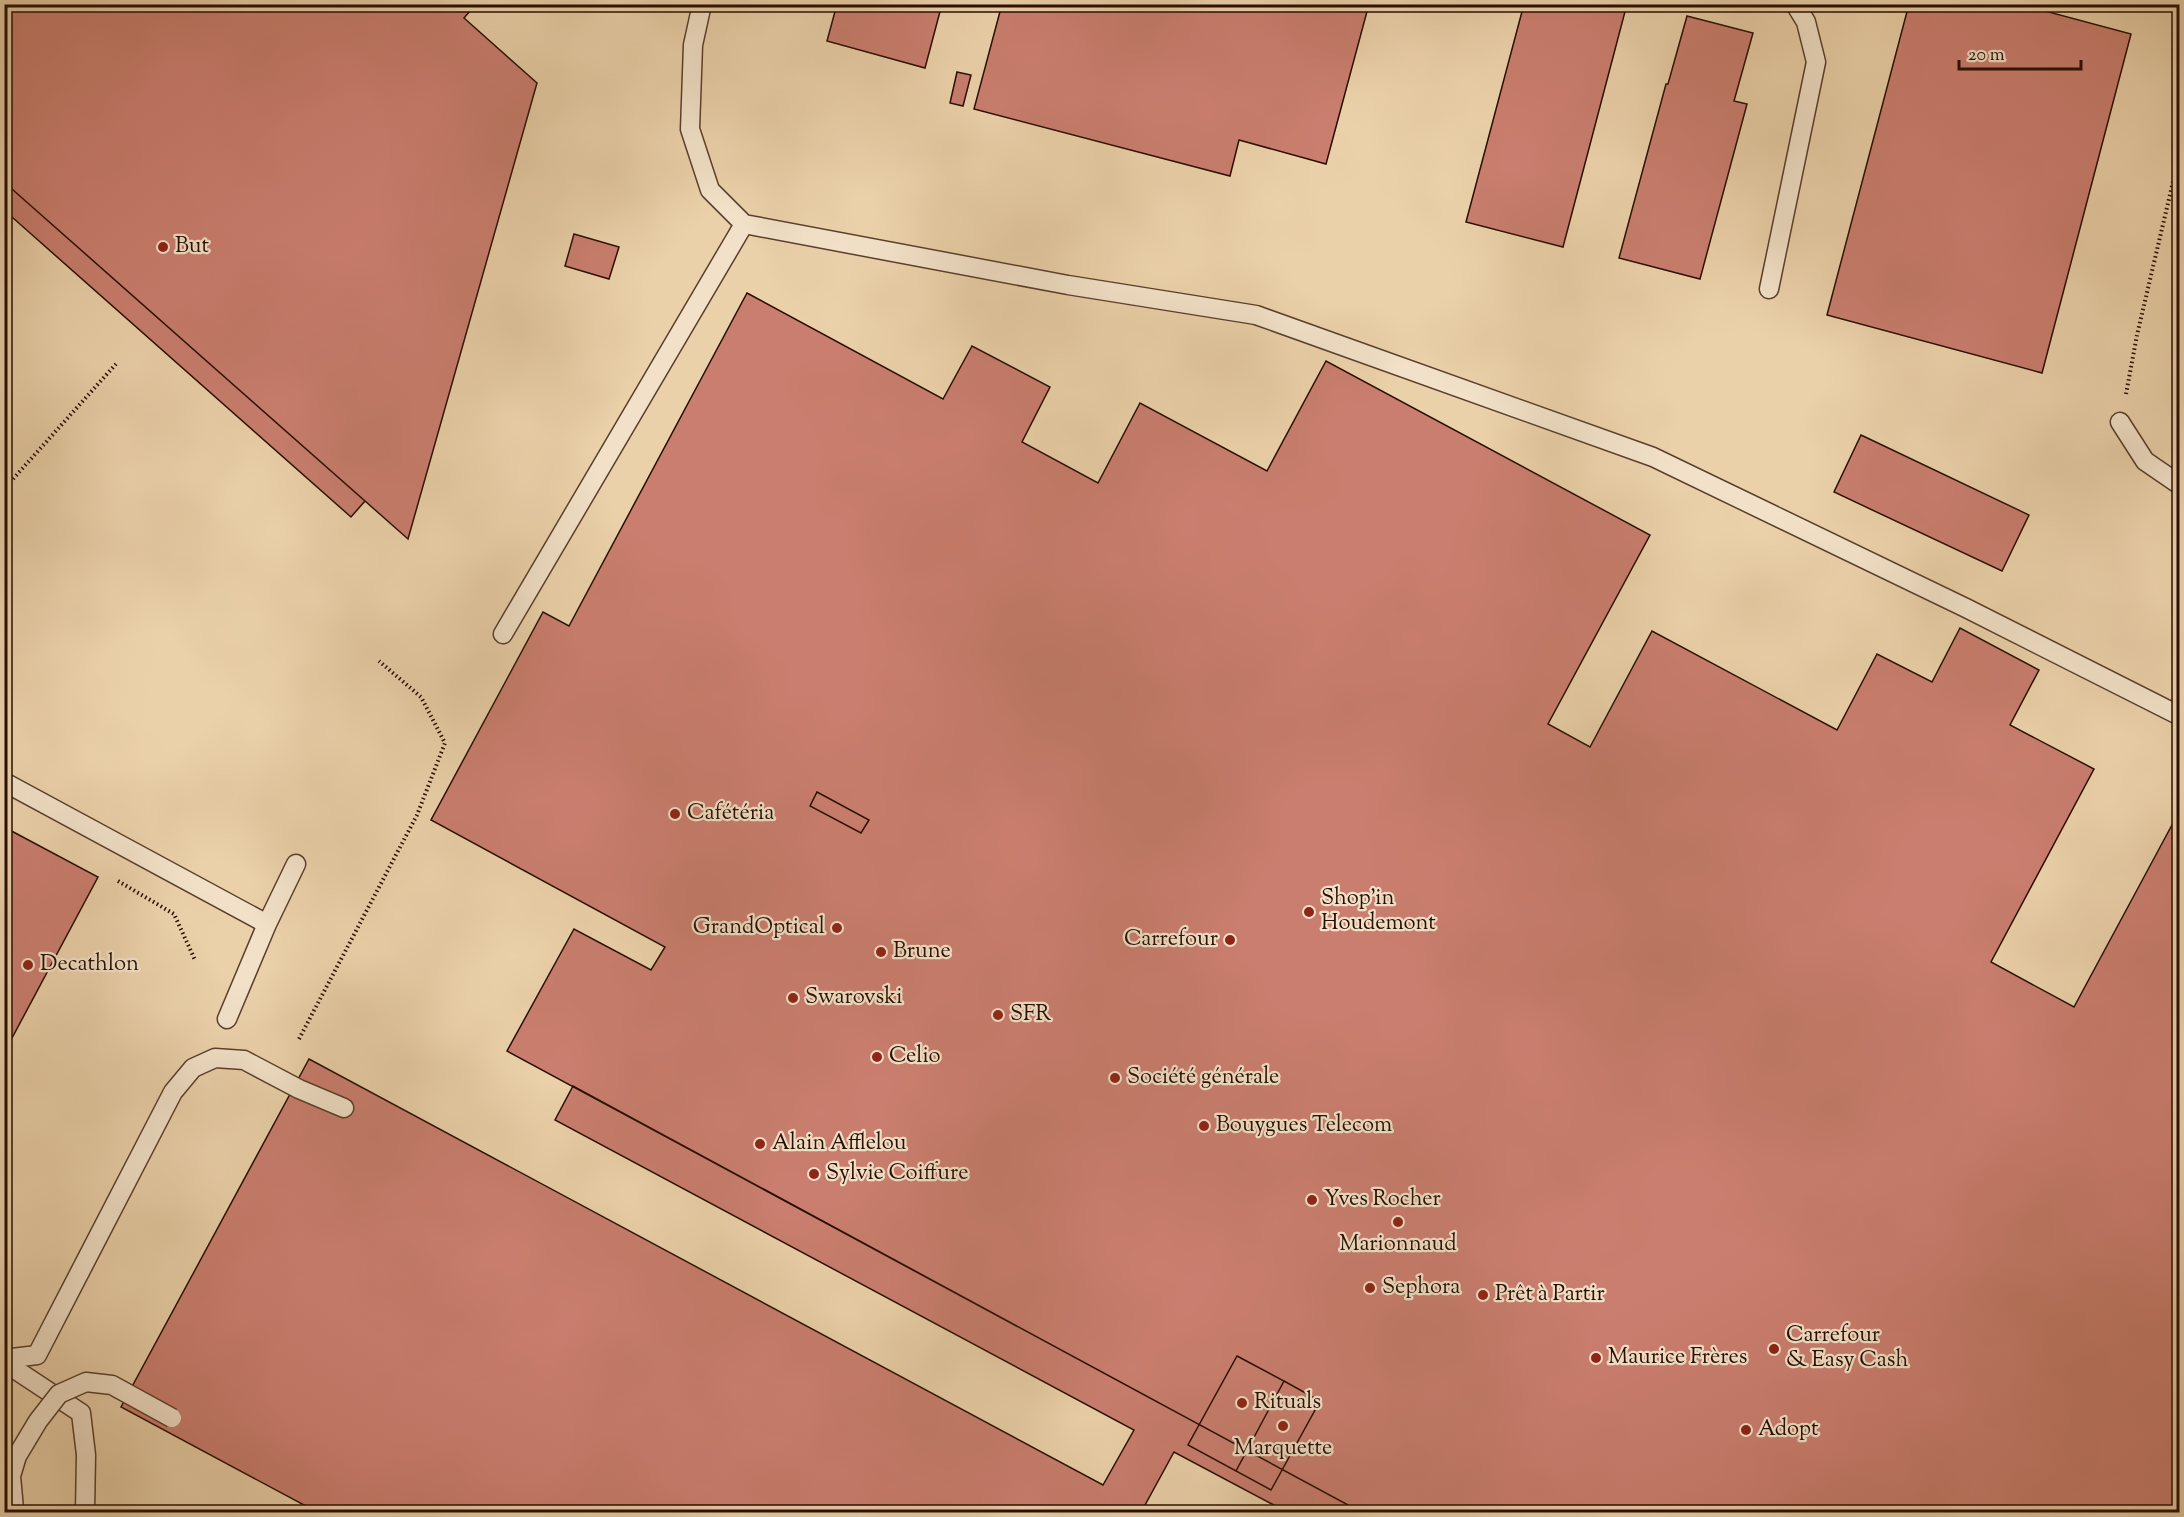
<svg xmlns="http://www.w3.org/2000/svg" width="2184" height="1517" font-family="'Sorts Mill Goudy',serif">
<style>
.building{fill:#ca7e6f;stroke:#280e01;stroke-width:1.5}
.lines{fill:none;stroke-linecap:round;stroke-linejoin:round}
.service-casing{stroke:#593f2b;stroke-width:21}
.path{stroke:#280e01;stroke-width:4;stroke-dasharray:1.5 3;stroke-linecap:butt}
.service{stroke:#f2e1c8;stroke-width:18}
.service-bridge-casing{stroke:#593f2b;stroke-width:21;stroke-linecap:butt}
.service-bridge{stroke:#f2e1c8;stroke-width:18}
.poi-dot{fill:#8f2418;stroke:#f2e1c8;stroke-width:2}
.labels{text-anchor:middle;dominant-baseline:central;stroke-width:4.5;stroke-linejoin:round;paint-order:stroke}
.poi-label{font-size:22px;fill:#280e01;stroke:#f2e1c8;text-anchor:start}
</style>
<rect width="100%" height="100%" fill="#ebd1aa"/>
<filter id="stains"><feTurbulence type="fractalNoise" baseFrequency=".00333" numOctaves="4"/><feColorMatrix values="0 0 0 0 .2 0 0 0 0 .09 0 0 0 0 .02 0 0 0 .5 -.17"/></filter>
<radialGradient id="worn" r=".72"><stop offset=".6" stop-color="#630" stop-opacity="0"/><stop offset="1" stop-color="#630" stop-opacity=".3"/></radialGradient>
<path class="building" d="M4,4H476L464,18L537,83L408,539L4,182Z
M837,4H942L925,68L827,41Z
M1002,4H1369L1326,164L1239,140L1230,176L974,109Z
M1524,4H1627L1563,247L1466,222Z
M1909,4H2019L2131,34L2042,373L1827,315Z
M1687,16L1753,33L1734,101L1747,104L1700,279L1619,258L1666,84H1668Z
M957,72L971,75L963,106L950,103Z
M4,182L365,501L351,517L4,210Z
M574,234L619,247L609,279L565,266Z
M747,293L943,399L972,346L1050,387L1022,442L1098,483L1140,403L1267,471L1326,361L1650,535L1548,724L1590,747L1652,631L1837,730L1877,654L1932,682L1960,628L2039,670L2010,725L2094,769L1991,962L2074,1007L2180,810V1512H1361L507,1051L574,929L651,970L665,947L431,820L543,612L569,626Z
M1861,435L2029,515L2002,571L1834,492Z
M817,792L869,820L861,833L810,806Z
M4,827L98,877L4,1053Z
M309,1059L1103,1485L1134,1430L555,1120L573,1086L1361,1512H1287L1174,1452L1144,1507L1154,1512H317L121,1407Z
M1237,1356L1284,1381L1236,1471L1188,1445Z
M1284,1381L1320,1401L1271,1490L1236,1471Z"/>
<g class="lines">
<defs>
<path id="service" d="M702,4L693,45L690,129L710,190L744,224L1068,285L1256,315L1653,457L1966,608L2180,716
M1769,289L1816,62L1806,22L1795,4
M2120,422L2145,461L2180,485
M503,634L744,224
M4,782L267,924L227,1019
M267,924L296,864
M4,1359L37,1355L173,1092L193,1068L215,1058L244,1060L299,1089L344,1108
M4,1362L81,1413L86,1455L85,1512"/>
</defs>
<use href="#service" class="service-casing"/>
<path class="path" d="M2126,394L2137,335L2180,152
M4,489L116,364
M118,881L174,914L195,960
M299,1039L417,815L445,743L421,697L379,661"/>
<use href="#service" class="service"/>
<defs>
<path id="service-bridge" d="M14,1509L11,1476L17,1456L38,1421L59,1394L86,1382L112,1385L172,1418"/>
</defs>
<use href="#service-bridge" class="service-bridge-casing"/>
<use href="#service-bridge" class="service-bridge"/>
</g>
<g class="poi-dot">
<circle cx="163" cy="247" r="6"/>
<circle cx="675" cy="814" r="6"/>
<circle cx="1309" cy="912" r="6"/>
<circle cx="837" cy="928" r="6"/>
<circle cx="1230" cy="940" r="6"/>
<circle cx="881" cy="952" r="6"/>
<circle cx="28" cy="965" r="6"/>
<circle cx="793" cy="998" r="6"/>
<circle cx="998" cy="1015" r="6"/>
<circle cx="877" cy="1057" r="6"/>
<circle cx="1115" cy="1078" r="6"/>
<circle cx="1204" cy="1126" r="6"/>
<circle cx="760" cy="1144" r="6"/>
<circle cx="814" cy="1174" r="6"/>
<circle cx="1312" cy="1200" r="6"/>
<circle cx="1398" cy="1222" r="6"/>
<circle cx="1370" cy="1288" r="6"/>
<circle cx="1483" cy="1295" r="6"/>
<circle cx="1774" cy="1349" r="6"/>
<circle cx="1596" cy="1358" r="6"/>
<circle cx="1242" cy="1403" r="6"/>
<circle cx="1283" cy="1426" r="6"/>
<circle cx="1746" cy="1430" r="6"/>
</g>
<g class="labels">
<g class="poi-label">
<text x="175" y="247">But</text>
<text x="687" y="814">Cafétéria</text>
<text x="1321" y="899">Shop’in<tspan x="1321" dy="25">Houdemont</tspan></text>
<text x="825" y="928" text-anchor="end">GrandOptical</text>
<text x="1218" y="940" text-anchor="end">Carrefour</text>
<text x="893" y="952">Brune</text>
<text x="40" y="965">Decathlon</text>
<text x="805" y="998">Swarovski</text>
<text x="1010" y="1015">SFR</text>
<text x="889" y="1057">Celio</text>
<text x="1127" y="1078">Société générale</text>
<text x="1216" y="1126">Bouygues Telecom</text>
<text x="772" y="1144">Alain Afflelou</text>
<text x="826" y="1174">Sylvie Coiffure</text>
<text x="1324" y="1200">Yves Rocher</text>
<text x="1398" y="1245" text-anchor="middle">Marionnaud</text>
<text x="1382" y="1288">Sephora</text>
<text x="1495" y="1295">Prêt à Partir</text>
<text x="1786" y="1336">Carrefour<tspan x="1786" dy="25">&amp; Easy Cash</tspan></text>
<text x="1608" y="1358">Maurice Frères</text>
<text x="1254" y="1403">Rituals</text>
<text x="1758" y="1430">Adopt</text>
<text x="1283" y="1449" text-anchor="middle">Marquette</text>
</g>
</g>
<rect width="2184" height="1517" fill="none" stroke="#ebd1aa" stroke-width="24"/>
<rect x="6" y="6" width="2172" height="1505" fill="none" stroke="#280e01" stroke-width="3"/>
<rect x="12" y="12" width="2160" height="1493" fill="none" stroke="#280e01" stroke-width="1.5"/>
<path d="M1959 60v9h122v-9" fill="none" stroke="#280e01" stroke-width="3"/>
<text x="1968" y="60" font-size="18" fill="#280e01" stroke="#f2e1c8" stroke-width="4.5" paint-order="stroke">20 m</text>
<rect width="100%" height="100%" filter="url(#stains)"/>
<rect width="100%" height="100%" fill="url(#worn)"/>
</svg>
